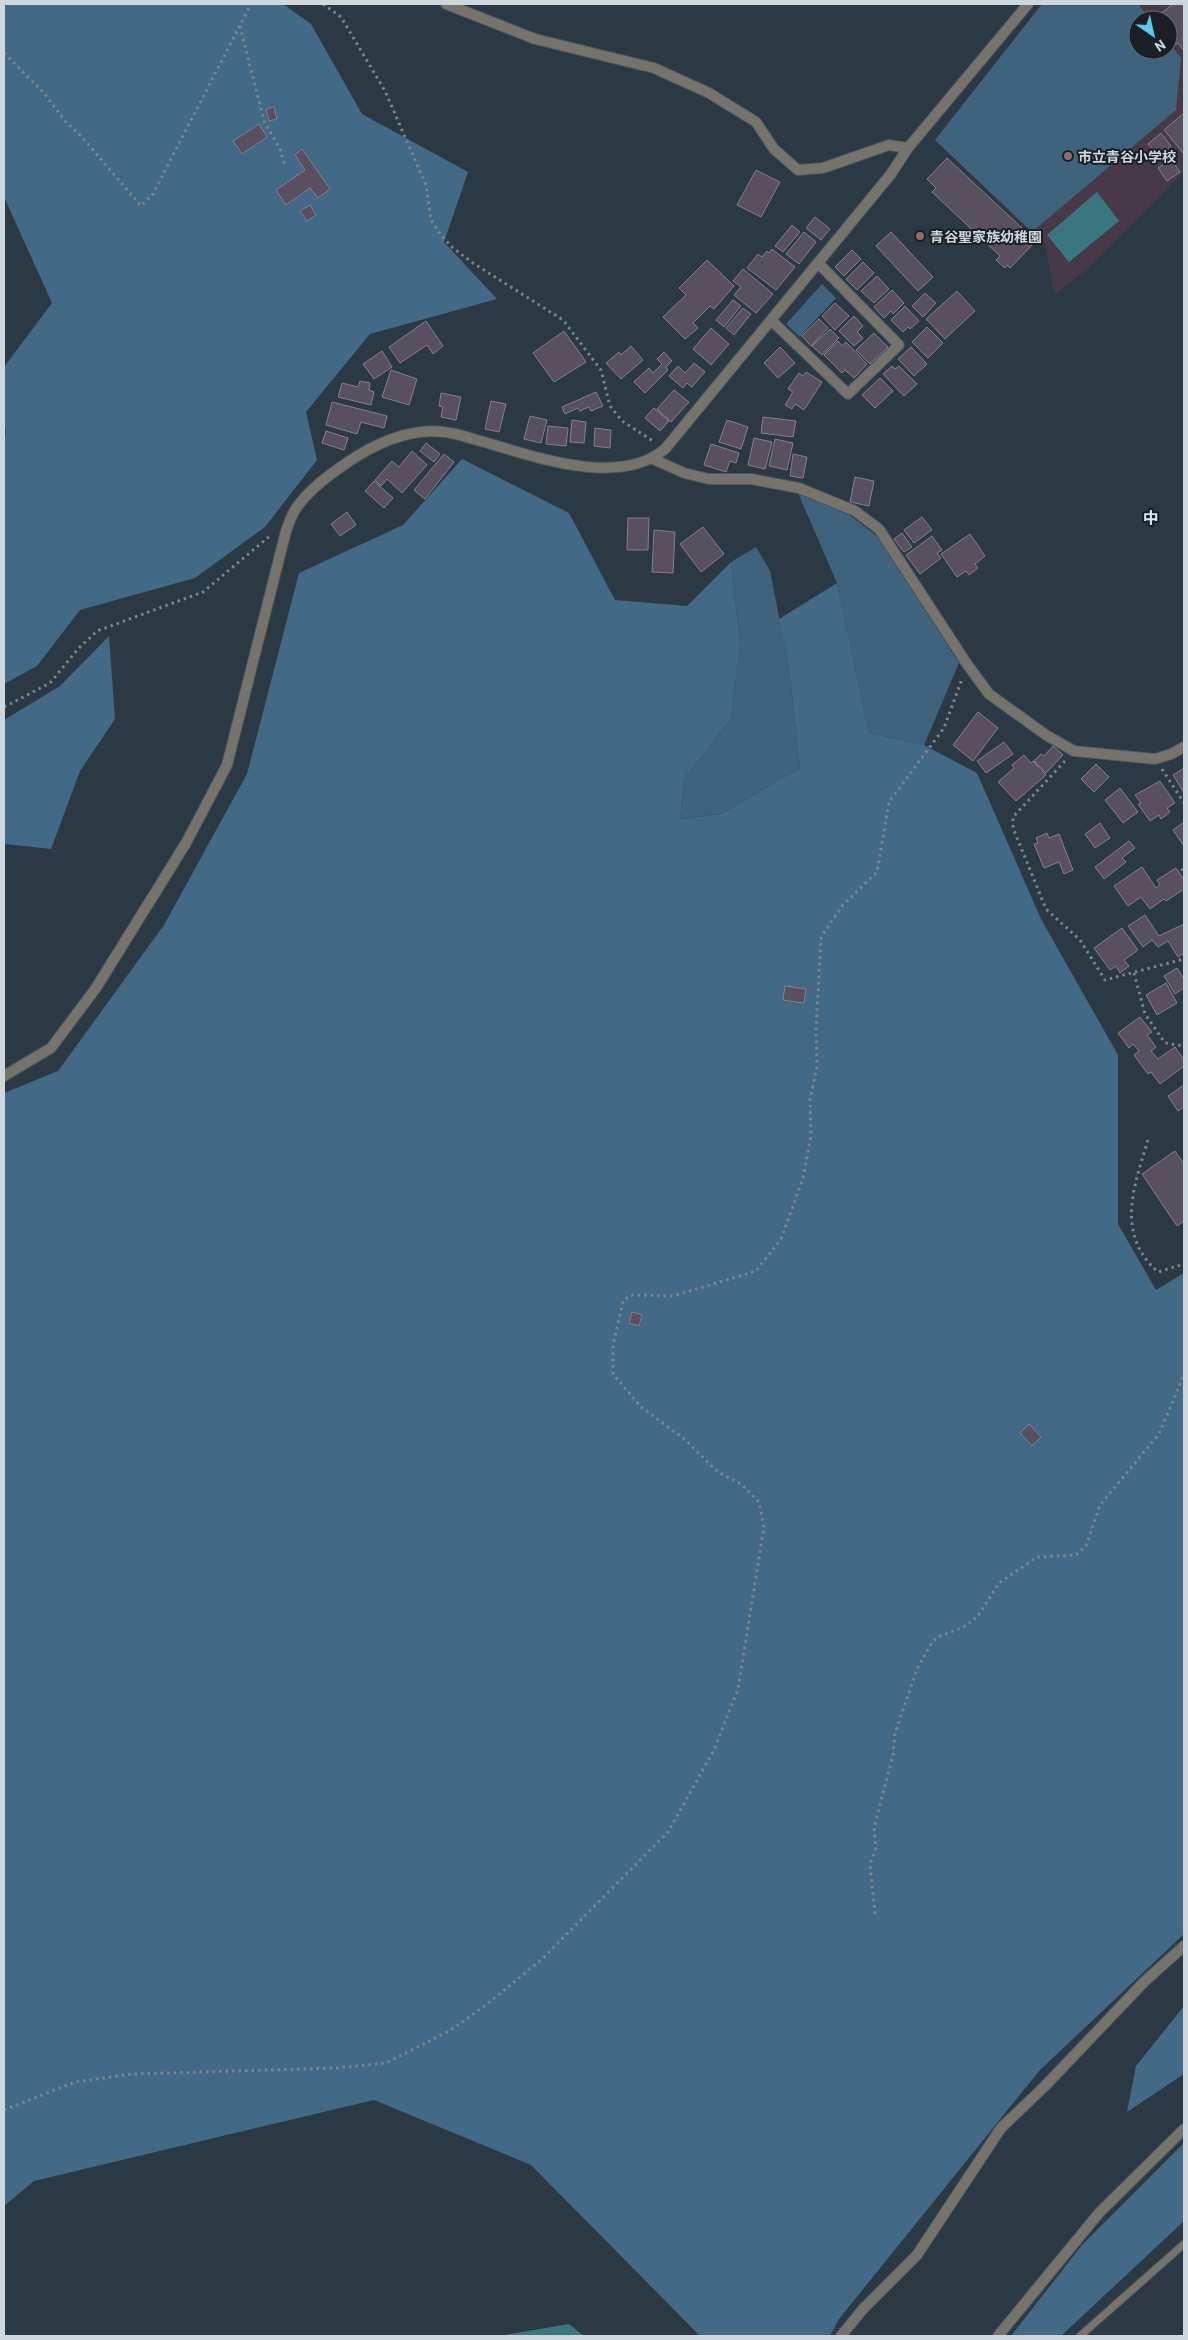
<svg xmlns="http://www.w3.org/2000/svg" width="1188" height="2340" font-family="Barlow,'Noto Sans JP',sans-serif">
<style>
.education{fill:#473947;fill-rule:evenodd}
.green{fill:#3f637d}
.forest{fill:#426985}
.water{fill:#3a767f}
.building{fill:#58505f;stroke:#877e8f}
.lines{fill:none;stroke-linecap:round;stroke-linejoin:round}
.lane-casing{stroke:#485560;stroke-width:9}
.street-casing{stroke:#485560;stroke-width:12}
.path{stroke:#7a858e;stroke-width:3;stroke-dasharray:2.5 4;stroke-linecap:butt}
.lane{stroke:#75736b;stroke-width:7}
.street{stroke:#75736b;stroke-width:10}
.education-dot{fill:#8d6e63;stroke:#191f24;stroke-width:2}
.labels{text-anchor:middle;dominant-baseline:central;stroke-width:4;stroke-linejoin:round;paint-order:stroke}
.poi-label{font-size:14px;font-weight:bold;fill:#ced7de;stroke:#191f24;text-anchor:start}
.quarter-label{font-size:16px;font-weight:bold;fill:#d5e6f4;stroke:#191f24}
</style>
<rect width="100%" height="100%" fill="#2b3944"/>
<path class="education" d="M1042,4H1184V172L1086,270L1057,293L1053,291L1046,246L935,140ZM1138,20H1168V50H1138Z"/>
<path class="green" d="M1042,4H1138L1151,20H1138V50H1168V41L1181,58L1176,110L1032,232L935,140Z
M822,284L836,298L800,337L786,324Z
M798,493L851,516L878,537L959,663L924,745L869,733L837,583Z
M756,547L770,571L789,667L800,768L721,814L680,819L684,779L731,719L740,643L731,562Z"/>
<path class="forest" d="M4,4H283L311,24L362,114L468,172L444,242L497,299L370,334L306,412L317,460L265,527L195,578L80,610L37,666L4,684V436L6,432L4,428V367L52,303L4,197Z
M462,459L569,513L615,600L687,606L731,562L740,643L731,719L684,779L680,819L721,814L800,768L789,667L779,619L837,583L869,733L924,745L977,773L1041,919L1118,1055V1224L1156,1290L1184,1273V1934L1039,2071L839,2319L830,2336H700L531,2165L374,2100L34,2181L4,2206V1093L58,1071L164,925L247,774L299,573L403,525Z
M109,636L115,719L80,771L51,849L4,844V720L60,686Z
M1184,2006V2074L1127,2112L1136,2066Z
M1184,2143V2221L1061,2336H1011L1082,2245Z"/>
<path class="water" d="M1097,192L1119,221L1069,262L1047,235Z
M569,2324L584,2336H499Z"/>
<path class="building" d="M1173,4H1184V51L1178,43L1175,45L1168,36V20L1154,19Z
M274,107L277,119L269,121L266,109Z
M1184,113V153H1183L1164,130Z
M259,124L267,137L242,154L233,141Z
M1161,133L1171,146L1158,156L1148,144Z
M302,149L330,189L318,198L310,188L286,205L276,190L305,170L295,155Z
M947,158L1036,241L1010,268L1007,265L1005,268L996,260L1000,256L932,192L936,188L927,179Z
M1171,159L1180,172L1167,181L1158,168Z
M756,170L780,182L761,217L737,205Z
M310,205L316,215L307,221L300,211Z
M815,217L830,229L821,240L806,228Z
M792,225L800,232L783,252L775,246Z
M804,232L816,242L799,264L786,254Z
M891,232L933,277L918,291L876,246Z
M772,249L795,267L776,290L747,268L758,254L762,257L767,251L769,253Z
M852,250L861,259L844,276L835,267Z
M707,260L734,286L714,309L710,306L693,323L698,328L685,339L663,317L686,295L679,288Z
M863,262L874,273L857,290L846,279Z
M743,269L773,294L756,313L734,295L741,287L733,281Z
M877,276L889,289L874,303L861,291Z
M892,290L904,303L893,314L891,311L884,318L874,307Z
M957,291L975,311L945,339L926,319Z
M925,293L936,303L923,317L912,306Z
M733,300L741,306L724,327L716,320Z
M835,303L849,316L835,330L822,316Z
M905,306L919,321L910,329L908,327L903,332L891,320Z
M743,308L751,314L734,335L726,328Z
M854,316L863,326L857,332L863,338L854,346L839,331Z
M819,319L828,328L811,346L802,336Z
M426,321L443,346L433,354L427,345L400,363L389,347Z
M927,327L943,343L928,358L912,342Z
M711,328L729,344L711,365L693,349Z
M830,329L839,338L822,355L812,346Z
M564,331L586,362L554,382L533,353Z
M874,333L888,347L870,364L856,350Z
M838,341L842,346L846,342L867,364L854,378L845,370L842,373L824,355Z
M631,346L643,360L621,379L606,363L619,352L621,355Z
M780,347L795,363L778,378L764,363Z
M911,347L927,364L914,376L898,359Z
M382,351L392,367L374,379L363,364Z
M664,352L672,361L666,367L668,370L645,393L634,382L649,368L653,373L662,364L657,359Z
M694,363L705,372L692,387L687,383L683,388L669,376L678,366L685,373Z
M892,366L895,369L899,366L917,384L904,396L883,374Z
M391,370L417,379L409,405L382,397Z
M806,372L822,382L804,410L795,404L792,409L785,405L793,392L788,389L799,373L803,376Z
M880,378L893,391L875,408L862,395Z
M360,381L370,383L369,390L374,392L371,405L338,397L342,383L358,387Z
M674,390L689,402L671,422L657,409Z
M596,392L603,406L591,411L589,407L580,411L578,408L565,414L562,407Z
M441,393L461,397L456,420L441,417L443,407L439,406Z
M491,401L506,404L499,432L485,429Z
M332,402L387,416L384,428L361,422L357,434L326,425Z
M654,408L669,421L660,431L645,418Z
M530,416L547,420L541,443L524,439Z
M763,417L796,421L793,437L761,433Z
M572,420L586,422L584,443L570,442Z
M727,420L748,427L741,449L719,442Z
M548,426L568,428L566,446L546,444Z
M595,428L611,430L610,448L594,446Z
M326,431L348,438L344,450L322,443Z
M754,438L772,442L765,469L748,465Z
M775,439L793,443L787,470L769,466Z
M426,443L440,454L434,462L420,451Z
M711,444L739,453L736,463L730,461L726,472L704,465Z
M412,451L427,465L402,493L387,479L381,486L375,480L392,461L399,467Z
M444,454L454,462L425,499L414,490Z
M793,454L807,457L803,478L790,476Z
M855,477L874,481L869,506L850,502Z
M374,481L393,498L384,508L365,491Z
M347,512L356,525L340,536L331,524Z
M922,517L932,530L914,543L904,530Z
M628,518H649L648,550H627Z
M703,527L724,554L701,572L680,544Z
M654,530L675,532L673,573L652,572Z
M902,533L912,547L904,552L894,539Z
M970,534L985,556L975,564L978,568L969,575L966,571L957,577L941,554Z
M932,536L942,550L937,553L941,558L920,574L906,555Z
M978,712L998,728L973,761L953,745Z
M1004,742L1013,754L986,773L977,761Z
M1053,746L1063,755L1046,773L1034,761L1041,754L1044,756Z
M1024,755L1031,763L1033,761L1046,775L1016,801L998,782L1014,768L1012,765Z
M1096,764L1109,777L1094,792L1081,779Z
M1184,768V793L1173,775Z
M1160,781L1175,803L1167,808L1170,812L1161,819L1159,815L1150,821L1138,804L1141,803L1135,795Z
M1120,788L1138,812L1123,823L1105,800Z
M1100,823L1110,838L1095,848L1085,834Z
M1183,823L1184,824V846L1173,830Z
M1047,833L1049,838L1059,834L1073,870L1064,874L1059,862L1044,868L1034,844L1038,843L1036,838Z
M1129,841L1135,848L1122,858L1126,862L1104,879L1095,867Z
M1142,867L1156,888L1160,885L1157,880L1176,868L1184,880V889L1166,901L1164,899L1150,909L1141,897L1128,906L1114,886Z
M1145,915L1159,936L1184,924V953L1178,957L1168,941L1158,947L1152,940L1143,947L1128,926Z
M1122,928L1138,950L1124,960L1129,966L1120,973L1116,966L1110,970L1094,948Z
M1177,968L1184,979V988L1175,994L1164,976Z
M1166,983L1177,1003L1157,1015L1146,995Z
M785,986L806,989L804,1003L783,1000Z
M1140,1017L1152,1032L1147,1035L1156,1047L1151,1051L1158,1059L1175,1047L1184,1060V1066L1160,1084L1151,1072L1148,1074L1134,1055L1139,1051L1133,1044L1129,1048L1118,1033Z
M1184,1085V1107L1178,1111L1168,1096Z
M1175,1151L1184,1164V1221L1177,1226L1142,1174Z
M632,1312L642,1315L639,1326L629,1323Z
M1029,1424L1041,1437L1032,1446L1020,1433Z"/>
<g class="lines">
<defs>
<path id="lane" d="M1080,2336L1184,2244"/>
<path id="street" d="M446,4L535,39L654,68L709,93L756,122L774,149L798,170L823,168L889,145L908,148
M771,320L848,394L899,345L818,263
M653,459L684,473L709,479H751L799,488L855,511L879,529L967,664L989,694L1046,735L1074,751L1155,759L1171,754L1184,747
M4,1076L51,1048L96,988L186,843L227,765L286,531C289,524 291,516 295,510C307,491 330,474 348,462C375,444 410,428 444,432C455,433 466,437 477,440C531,455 617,489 665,449L891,174L908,148L1028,4
M841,2336L863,2309L917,2255L1001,2128L1045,2086L1144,1982L1184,1946
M998,2336L1099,2213L1184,2129"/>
</defs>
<use href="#lane" class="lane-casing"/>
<use href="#street" class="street-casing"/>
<path class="path" d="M323,4L341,17L385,91L426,185L431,220L440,234L453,248L473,263L563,320L601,370L610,406L622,421L653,441
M240,26L264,121L280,149L285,166
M4,53L43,92L66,122L81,136L141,206L153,194L251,4
M4,707L50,683L78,649L97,631L203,592L271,535
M1065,761L1013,817V828L1046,909L1080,940L1105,980L1184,959
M1162,769L1184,803
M1184,869L1182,870L1184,873
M1134,973L1145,1014L1165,1043L1184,1046
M1148,1140C1134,1186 1115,1234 1158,1272L1184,1264
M875,1914L870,1864L876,1848L874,1828L893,1755L895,1733L917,1669L932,1642L940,1636L966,1626L978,1616L999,1583L1037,1557L1076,1555L1086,1546L1100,1505L1159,1434L1184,1375
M4,2110L75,2082L133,2074L336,2068L386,2063L451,2030L486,2005L542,1959L668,1832L714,1750L738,1689L764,1527L759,1502L741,1484L718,1472L683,1438L641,1407L613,1374V1345L623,1301L631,1295L673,1296L756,1271L781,1239L803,1178L811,1135L810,1100L817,1066L816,1031L821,937L843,905L877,872L889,802L944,728L962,679"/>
<use href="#lane" class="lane"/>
<use href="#street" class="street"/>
</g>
<g class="education-dot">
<circle cx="1068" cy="156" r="5"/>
<circle cx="920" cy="236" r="5"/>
</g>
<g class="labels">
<g class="poi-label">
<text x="1078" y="156">市立青谷小学校</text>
<text x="930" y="236">青谷聖家族幼稚園</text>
</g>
<g class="quarter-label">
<text x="1151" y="517">中</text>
</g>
</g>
<rect width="1188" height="2340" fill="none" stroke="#ced7de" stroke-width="10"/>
<g transform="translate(1153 35) rotate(146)"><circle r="24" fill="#191f24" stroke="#61696e"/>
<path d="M0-4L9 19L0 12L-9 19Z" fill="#5cc7e7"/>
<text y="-8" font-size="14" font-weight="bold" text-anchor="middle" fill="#ced7de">N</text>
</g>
</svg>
